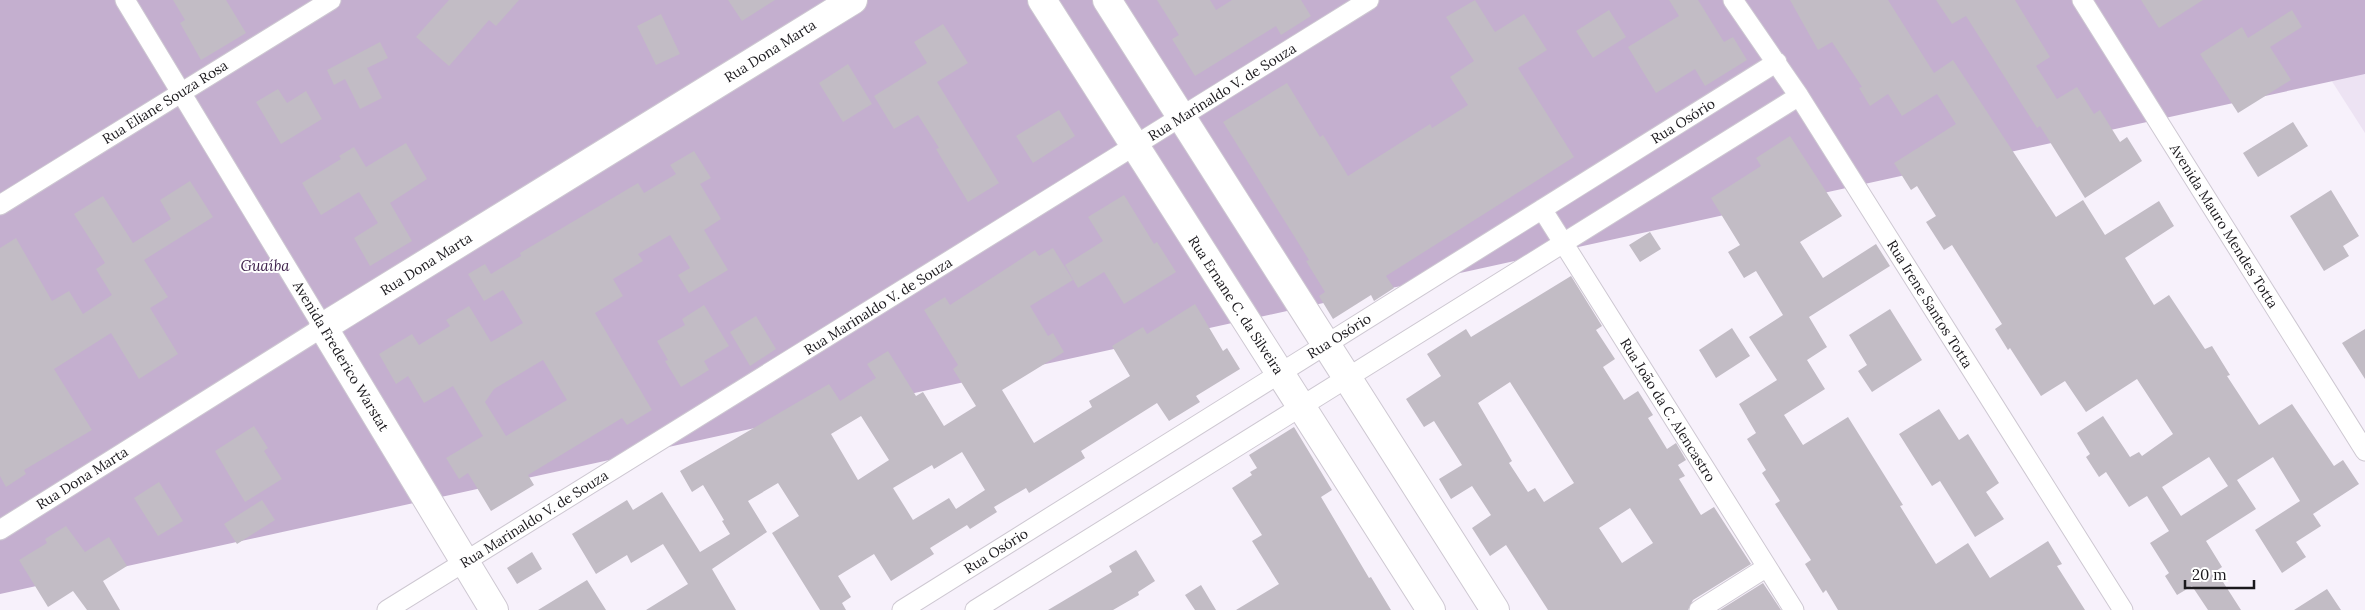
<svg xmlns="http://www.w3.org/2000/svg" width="2365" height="610" font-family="Lora,serif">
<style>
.built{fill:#ede3f3}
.water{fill:#c4afcf}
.building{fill:#c2bcc5;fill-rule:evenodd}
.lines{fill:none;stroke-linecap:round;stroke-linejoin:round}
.street-casing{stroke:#cec8d2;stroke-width:21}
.secondary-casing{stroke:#cec8d2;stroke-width:30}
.street{stroke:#fff;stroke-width:19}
.secondary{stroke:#fff;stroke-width:28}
.labels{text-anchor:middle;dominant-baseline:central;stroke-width:4;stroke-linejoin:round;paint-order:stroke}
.street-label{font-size:14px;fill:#1b191d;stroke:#fff}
.water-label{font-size:15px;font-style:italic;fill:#3e214b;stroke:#fff}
</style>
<rect width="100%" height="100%" fill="#f7f1fb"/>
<path class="built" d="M2280,0H2365V133Z"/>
<path class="water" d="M0,0H2365V74L0,594Z"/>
<path class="building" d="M173,0H226L246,33L201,60L180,23L185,20Z
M449,0H519L496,26L489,20L449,66L416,37Z
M728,0H775L742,21Z
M1157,0H1210L1216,10L1232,0H1301L1311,16L1281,35L1276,26L1195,76L1172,39L1179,35Z
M1475,0L1495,32L1524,14L1547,50L1518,68L1574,157L1386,276L1394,288L1374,301L1371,295L1333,319L1319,296L1325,292L1306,261L1309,260L1223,122L1287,83L1320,137L1323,135L1348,176L1430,124L1432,128L1468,105L1450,77L1474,61L1446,17Z
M1669,0H1698L1724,42L1733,37L1747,60L1705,86L1695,69L1656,93L1628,47L1679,16Z
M1790,0H1888L1934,73L1953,60L2056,217L2083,200L2105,235L2159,201L2174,226L2125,258L2154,305L2169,295L2205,349L2212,346L2230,375L2227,376L2259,425L2292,404L2334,466L2343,460L2359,484L2313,514L2321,526L2296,542L2306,557L2282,573L2255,530L2300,501L2273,457L2237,480L2256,509L2206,541L2222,567L2216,571L2241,610H2208L2192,586L2177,595L2165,576L2169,573L2150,543L2169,531L2147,496L2129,507L2106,472L2099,477L2086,457L2090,454L2077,433L2103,416L2130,457L2139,452L2142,456L2173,434L2137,379L2086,412L2065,381L2041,396L2010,348L2008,350L1995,329L2002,324L1952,245L1944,250L1926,222L1936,216L1917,186L1911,190L1894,163L1956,124L1937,94L1902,116L1888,94L1870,106L1859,88L1862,87L1832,42L1818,50ZM2209,457L2228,486L2181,516L2162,487Z
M1936,0H2015L2050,57L2036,66L2057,99L2077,87L2094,114L2100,110L2120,142L2127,137L2142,161L2085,198L2040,126L2037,128L1966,16L1952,24Z
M2141,0H2203L2159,28Z
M1609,10L1626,37L1593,58L1576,31Z
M2292,10L2302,27L2270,47L2291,80L2238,113L2200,54L2242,27L2248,38Z
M661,14L680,54L656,65L637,26Z
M943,24L968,63L937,82L999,183L968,202L936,149L939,148L918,115L894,129L874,96L927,63L914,42Z
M380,42L388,58L367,68L382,98L360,109L345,79L334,85L327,70Z
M848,64L872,104L843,122L819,83Z
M278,89L287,103L306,91L322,119L281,144L256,102Z
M1059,110L1075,136L1033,163L1016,136Z
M2293,122L2308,146L2258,177L2243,153Z
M1790,136L1842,216L1800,242L1823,278L1876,244L1890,266L1809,317L1827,347L1807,360L1825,389L1784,415L1803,445L1848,417L1903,505L1900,506L1936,564L1968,543L1990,578L2048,541L2062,564L2057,566L2085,610H1838L1826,590L1823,593L1805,564L1811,560L1775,504L1780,501L1762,473L1766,470L1747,439L1756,433L1739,404L1777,380L1749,337L1783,315L1756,271L1744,278L1728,252L1740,245L1711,198L1761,166L1756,158Z
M406,143L427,179L390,203L412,241L370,266L354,238L378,223L359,192L321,215L302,183L341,159L339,156L354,147L366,167Z
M694,151L711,178L700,184L721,219L704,230L728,270L689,293L678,275L690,268L670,235L638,254L643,261L613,279L623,296L595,313L652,410L627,425L622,418L528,475L534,485L491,511L468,473L459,479L446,458L483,436L453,386L424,403L408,376L396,384L379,354L412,334L419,345L450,326L446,320L469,306L491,342L523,323L503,290L484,301L468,274L485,264L491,274L521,256L520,253L638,183L644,193L676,174L670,165ZM543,360L567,400L506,436L485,402L494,389Z
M190,181L213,217L144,260L168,297L150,308L178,354L139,379L111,333L54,369L92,430L24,470L26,474L6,487L0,476V248L16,238L52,301L69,291L83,314L112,295L96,269L105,263L74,214L103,196L133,243L171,219L160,200Z
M2331,190L2359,236L2343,246L2349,256L2324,271L2290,216Z
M1124,195L1154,244L1157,242L1176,272L1124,304L1104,272L1078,288L1065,265L1103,241L1088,217Z
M1650,232L1661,249L1640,262L1629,245Z
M1053,248L1073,280L1030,306L1048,336L1053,333L1064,352L1002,390L1034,443L1092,407L1089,401L1130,376L1112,346L1143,327L1147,334L1195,304L1223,351L1227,348L1240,369L1196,396L1200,402L1169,421L1157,403L1081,451L1085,458L1029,493L1026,488L994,507L997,512L970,529L967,525L930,548L934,554L891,581L874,554L838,576L851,597L842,603L846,610H820L772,533L799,516L778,483L748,501L767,532L712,569L736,610H646L688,584L663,544L631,563L627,555L596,574L572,534L627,500L633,510L662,492L700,552L730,534L722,521L724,520L703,485L692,492L680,471L829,384L840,401L876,378L867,364L888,351L916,396L923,392L944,426L976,406L953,369L958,365L924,310L945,297L950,305L1035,250L1039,256ZM861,416L889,460L858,480L831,434ZM962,452L985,490L956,509L949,498L913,520L893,488L932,465L934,469Z
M1571,276L1602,326L1596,330L1615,359L1603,367L1624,400L1638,391L1653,415L1648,418L1667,449L1676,443L1686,460L1678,465L1685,476L1679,479L1701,515L1714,507L1751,564L1693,600L1688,610H1548L1506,545L1490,556L1472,528L1491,515L1472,486L1451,499L1439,479L1462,465L1434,421L1424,427L1406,399L1441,376L1427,354L1466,329L1471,337ZM1510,382L1574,483L1544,502L1535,488L1528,492L1509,463L1512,461L1478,403ZM1630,508L1653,543L1622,563L1599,528Z
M704,305L729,346L704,361L709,370L681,387L665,361L668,360L657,341L685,325L682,319Z
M1890,309L1922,360L1872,392L1858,371L1867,365L1849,335Z
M756,316L776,349L750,366L730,332Z
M1732,328L1750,356L1716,378L1699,350Z
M2365,329V379L2342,343Z
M1939,409L1959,440L1968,434L1999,483L1986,492L2004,519L1975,537L1940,481L1932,486L1899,434Z
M254,426L268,448L264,451L282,479L245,502L215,451Z
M1294,427L1332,490L1321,497L1369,578L1371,577L1391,610H1236L1279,584L1252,541L1262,535L1232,488L1252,475L1250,472L1257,468L1249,455Z
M159,482L183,521L158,536L134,498Z
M262,500L275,520L237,544L224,524Z
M66,526L85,552L109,537L127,566L103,581L120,610H87L73,591L48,607L19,560L47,543L45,539Z
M1136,550L1155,581L1138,592L1139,595L1113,610H1048L1112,572L1109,566Z
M532,552L542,569L517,584L507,568Z
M587,580L606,610H538Z
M1763,583L1781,610H1720Z
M1201,585L1216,610H1195L1185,595Z
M2327,589L2341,610H2294Z"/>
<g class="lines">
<defs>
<path id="street" d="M1733,0L1799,96L2123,610
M2082,0L2365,451
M0,205L331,0
M1542,209L1794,610
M0,530L323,327L125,0
M387,610L1369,0
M902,610L1777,62
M975,610L1799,96
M1699,610L1767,567"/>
<path id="secondary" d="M1042,0L1431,610
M1107,0L1495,610
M494,610L323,327L853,0"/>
</defs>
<use href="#street" class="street-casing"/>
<use href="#secondary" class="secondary-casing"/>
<use href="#street" class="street"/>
<use href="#secondary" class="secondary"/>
</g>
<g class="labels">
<g class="street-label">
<text transform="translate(770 51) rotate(-32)">Rua Dona Marta</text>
<text transform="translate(1222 92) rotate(-32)">Rua Marinaldo V. de Souza</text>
<text transform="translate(165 102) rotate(-32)">Rua Eliane Souza Rosa</text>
<text transform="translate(1683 121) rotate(-32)">Rua Osório</text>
<text transform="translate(2224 226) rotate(58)">Avenida Mauro Mendes Totta</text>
<text transform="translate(426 264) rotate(-32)">Rua Dona Marta</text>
<text transform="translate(1930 304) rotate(58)">Rua Irene Santos Totta</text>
<text transform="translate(1236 305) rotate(57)">Rua Ernane C. da Silveira</text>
<text transform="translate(878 306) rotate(-32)">Rua Marinaldo V. de Souza</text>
<text transform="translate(1339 336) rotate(-32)">Rua Osório</text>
<text transform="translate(341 356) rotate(59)">Avenida Frederico Warstat</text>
<text transform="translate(1668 410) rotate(58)">Rua João da C. Alencastro</text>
<text transform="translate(82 478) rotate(-32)">Rua Dona Marta</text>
<text transform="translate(534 519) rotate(-32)">Rua Marinaldo V. de Souza</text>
<text transform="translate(996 551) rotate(-32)">Rua Osório</text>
</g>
<g class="water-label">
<text x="265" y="265">Guaíba</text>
</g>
</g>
<path d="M2185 580v8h69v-8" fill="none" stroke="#1b191d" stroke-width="2.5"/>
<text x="2192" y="580" font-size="15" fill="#1b191d" stroke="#ffffff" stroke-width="4" paint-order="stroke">20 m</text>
</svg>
